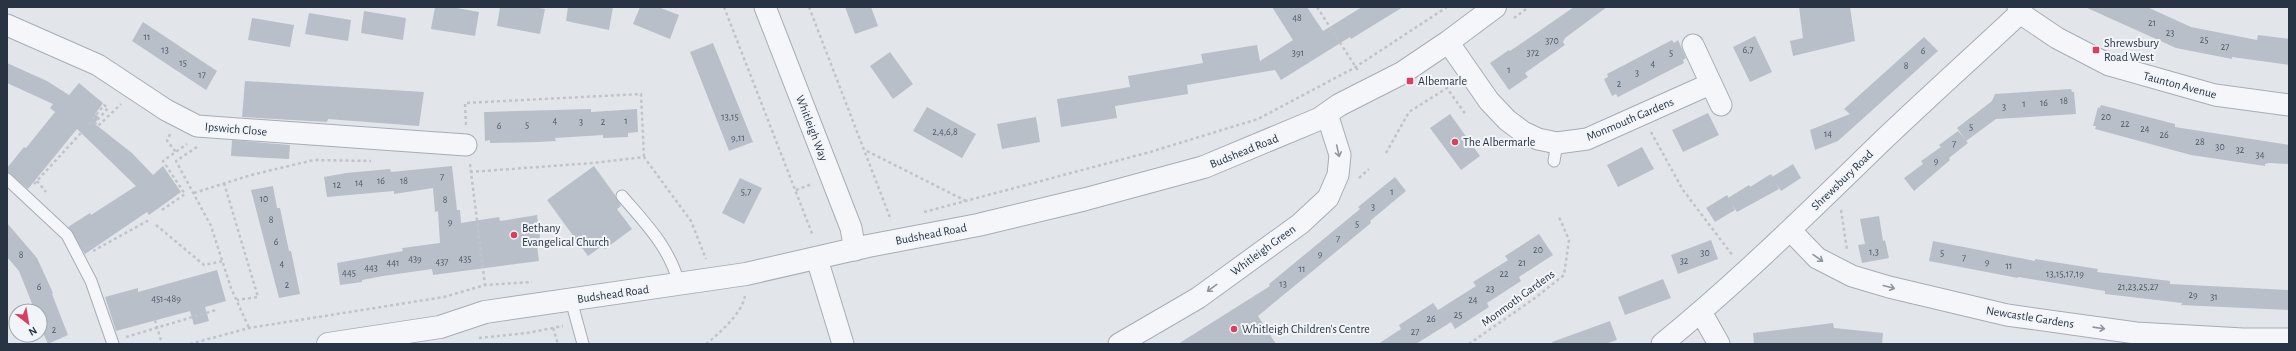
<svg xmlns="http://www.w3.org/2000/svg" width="2296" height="351" font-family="'Alegreya Sans',sans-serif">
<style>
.building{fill:#b8bfc9}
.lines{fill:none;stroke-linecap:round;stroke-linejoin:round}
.service-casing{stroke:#a6adb6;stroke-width:13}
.minor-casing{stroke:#a6adb6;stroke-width:23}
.tertiary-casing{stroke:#a6adb6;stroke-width:24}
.path{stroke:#c0c4ca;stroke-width:2.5;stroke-dasharray:3 3;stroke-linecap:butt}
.service{stroke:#f5f6f9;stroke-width:11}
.minor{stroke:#f5f6f9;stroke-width:21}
.tertiary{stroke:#f5f6f9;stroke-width:22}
.oneway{stroke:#8e959e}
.poi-dot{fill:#d83f60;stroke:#f2f5f8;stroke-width:1.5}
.labels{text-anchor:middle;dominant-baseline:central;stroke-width:4;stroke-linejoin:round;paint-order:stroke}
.number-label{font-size:10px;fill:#4c5765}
.poi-label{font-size:12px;fill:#283444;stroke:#f2f5f8;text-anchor:start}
.street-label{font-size:12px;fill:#283444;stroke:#f2f5f8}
</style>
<rect width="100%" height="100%" fill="#e2e6eb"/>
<path class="building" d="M435,7H451L479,12L475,36L431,29Z
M500,7H532L545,9L540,34L497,26Z
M568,7H613L609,30L566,21Z
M640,7H658L679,15L670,39L633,24Z
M845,7H871L878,26L855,34Z
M1272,7H1307L1323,31L1362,7H1403L1351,39L1350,37L1281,80L1275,70L1187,85L1188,94L1115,106L1117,118L1061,127L1057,99L1130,87L1128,76L1203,63L1201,54L1257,45L1260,61L1293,40Z
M1574,7H1607L1565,38L1563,42L1565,45L1525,73L1528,77L1509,90L1490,63L1509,50L1510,51Z
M1799,7H1850L1855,41L1793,56L1790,41L1803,38Z
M2085,7H2147L2191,27L2257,40L2258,35L2289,39V65L2232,57V59L2176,48Z
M364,11L406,18L403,40L361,33Z
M309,13L351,20L348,41L305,34Z
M252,18L294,25L290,47L248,40Z
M143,22L217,71L206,90L132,41Z
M1755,36L1772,72L1750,82L1733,47Z
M1924,37L1938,51L1838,141L1815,150L1810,130L1850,114L1844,109Z
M1672,40L1674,43L1678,40L1686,58L1683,60L1684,63L1618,97L1616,94L1612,96L1604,79L1608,77L1607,74Z
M713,43L753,142L729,151L690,52Z
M890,52L913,84L893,99L870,66Z
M7,63L47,81L69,95L79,83L103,103L95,114L99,117L95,124L132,153L153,175L163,166L181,192L149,215L147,212L85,254L68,227L90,213L91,215L136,186L77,129L28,189L7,172V168L24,147L26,148L55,112L50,108L53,104L7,83Z
M245,81L424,92L419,126L328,119L327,122L242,117Z
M2071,89L2072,92H2074L2076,114L1996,119L1966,141L1968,143L1949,158L1950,160L1914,191L1904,178L1923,164L1921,161L1941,147L1939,145L1958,131L1965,139L1957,128L1992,101L1995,94Z
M2101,105L2175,124V127L2289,145V164L2269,163L2265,164V166L2191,155L2095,129L2096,126H2093L2098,107L2100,108Z
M927,107L976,134L962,158L913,131Z
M591,109V112L637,109L638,132L628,133V137L603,138V135L555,138L556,141L538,142L490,143V140L485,141L484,112Z
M1708,113L1719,135L1683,152L1672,130Z
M1450,114L1480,156L1461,170L1430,128Z
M1036,117L1040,142L1002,149L997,124Z
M232,140L290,145L289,159L231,156Z
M1642,147L1654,169L1618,187L1607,165Z
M1793,164L1801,178L1781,191L1772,177Z
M452,166L457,210H460L461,223L499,217L500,221L537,215L541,245H537L539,261L433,275L432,269L383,276L362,280V282L340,285L337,263L403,251L402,248L440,243L438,211L435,212L433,188L394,194V191L327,197L324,177L346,173L390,169L391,172Z
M594,166L615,195L621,206L617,209L632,229L605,249L602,246L588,256L547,200Z
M1771,174L1779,189L1737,212L1728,198L1749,185L1752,189L1750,187Z
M1395,177L1406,191L1370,221L1371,223L1258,316L1276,344H1178L1270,286L1269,284L1360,209L1358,207Z
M740,178L762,188L744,224L722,213Z
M273,186L277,208H280L289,251H291L300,294L279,298L251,190Z
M1727,195L1735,210L1715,222L1706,208Z
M1879,216L1883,241L1885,240L1889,258L1862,263L1858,245L1865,244L1860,219Z
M7,223L37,258L53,293L52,294L68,335L48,344L40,326V311H35L19,271L7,257Z
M1539,234L1553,255L1519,277L1521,281L1487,303L1489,307L1455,329L1451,322L1416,344H1378L1401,329L1399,325L1433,303L1438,310L1476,286L1473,282L1508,260L1505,256Z
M1711,240L1718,259L1678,274L1671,255Z
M1933,241L2035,261V259L2098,269L2097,272L2170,281V284L2289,290V310L2181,305L2182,303L2105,294V291L2018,277V278L1929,261Z
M217,270L226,301L205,307L209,321L194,325L190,311L116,331L105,297L138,288V292Z
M1663,279L1671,298L1625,315L1618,297Z
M1610,321L1617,340L1605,344H1553L1552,342Z
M1833,323L1834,328L1883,333L1882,344H1754L1753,333Z"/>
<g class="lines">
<defs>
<path id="service" d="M1554,161L1557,143
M7,179L67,235L91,281L113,344
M622,196C646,224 670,248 679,284
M571,300L583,344"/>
<path id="minor" d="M765,7L851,228L855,250
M2018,7L2020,13L2057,38L2109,65L2215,95L2289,105
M7,25L98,65L166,110L197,126L466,145
M1448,42L1489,101L1507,120L1523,132L1538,139L1557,143L1587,139L1710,84
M1693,45L1721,105
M1791,231L1817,258L1852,276L1889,287L2007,315L2136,333L2243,339H2289
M817,259L843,344
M1701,312L1719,344
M1119,344L1198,298L1300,224L1328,198L1338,175L1340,155L1327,114
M1662,344C1738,282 1808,213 1878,145C1925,100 1973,57 2020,13"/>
<path id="tertiary" d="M328,344L440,327L485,312L746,274L868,246L978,225L1086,199L1204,167L1319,119L1339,105L1402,73L1448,42L1495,7"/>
</defs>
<use href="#service" class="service-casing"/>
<use href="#minor" class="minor-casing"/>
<use href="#tertiary" class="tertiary-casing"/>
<path class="path" d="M724,7L813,236
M809,7L891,220
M1317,7L1359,72
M1514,18L1529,7
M89,124L104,105L108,108L95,123L98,126L121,104
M466,125L465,103L641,94L644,157
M1651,132L1683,190L1733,256
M170,134L167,141L176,152
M197,147L176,161L211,226L231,288L249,328
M867,151L966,201
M1386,153L1409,112L1447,88L1466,115
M470,164L485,285
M470,172L593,163L644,157L691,221L706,259
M1359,178L1369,169
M37,181L46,192
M224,183L258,297L237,300
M34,184L81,133
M796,190L812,184
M194,193L251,175L314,160L371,161
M162,210L185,194L163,161L187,144
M1841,210L1847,250
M924,212L1150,152L1258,119L1354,68L1447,7
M156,225L204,265L224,261
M93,251L151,219
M155,320L162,344
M553,328L558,344
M126,337L216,310
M479,338L527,333L563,326
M190,344L249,328L444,297L485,285L532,282
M706,344C719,334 744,311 745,295
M1469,344L1535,298L1564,275L1569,240L1558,215"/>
<use href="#service" class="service"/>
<use href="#minor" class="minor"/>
<use href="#tertiary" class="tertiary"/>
</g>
<defs><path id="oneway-shaft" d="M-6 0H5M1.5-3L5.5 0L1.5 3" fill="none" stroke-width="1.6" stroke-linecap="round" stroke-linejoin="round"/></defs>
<g class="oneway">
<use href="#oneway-shaft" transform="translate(1338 151) rotate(77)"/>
<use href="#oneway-shaft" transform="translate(1818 258) rotate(35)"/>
<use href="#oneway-shaft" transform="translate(1889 287) rotate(15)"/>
<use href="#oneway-shaft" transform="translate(1212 288) rotate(144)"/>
<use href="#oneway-shaft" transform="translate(2099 328) rotate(8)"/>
</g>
<g class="poi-dot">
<rect x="2092" y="46" width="8" height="8" rx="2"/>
<rect x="1406" y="77" width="8" height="8" rx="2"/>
<circle cx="1455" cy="142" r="4"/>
<circle cx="514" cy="235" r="4"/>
<circle cx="1234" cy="329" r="4"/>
</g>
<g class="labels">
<g class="number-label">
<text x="1297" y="18">48</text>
<text x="2152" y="23">21</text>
<text x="2170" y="33">23</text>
<text x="147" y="37">11</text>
<text x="2204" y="40">25</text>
<text x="1552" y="41">370</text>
<text x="2225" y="47">27</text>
<text x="165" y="50">13</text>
<text x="1748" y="50">6,7</text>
<text x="1923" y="51">6</text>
<text x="1298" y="53">391</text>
<text x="1533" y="53">372</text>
<text x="1671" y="53">5</text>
<text x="183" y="63">15</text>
<text x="1653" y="64">4</text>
<text x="1906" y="66">8</text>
<text x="1509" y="70">1</text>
<text x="1637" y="73">3</text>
<text x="202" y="75">17</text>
<text x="1619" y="84">2</text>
<text x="2064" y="101">18</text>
<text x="2044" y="103">16</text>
<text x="2024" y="104">1</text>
<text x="2004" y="107">3</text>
<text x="730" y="117">13,15</text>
<text x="2106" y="117">20</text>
<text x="555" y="121">4</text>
<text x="626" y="121">1</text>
<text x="581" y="122">3</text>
<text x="603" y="122">2</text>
<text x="2125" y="124">22</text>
<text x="527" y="125">5</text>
<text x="499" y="126">6</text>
<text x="1971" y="127">5</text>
<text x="2145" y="129">24</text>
<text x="945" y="132">2,4,6,8</text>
<text x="1828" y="134">14</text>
<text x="2164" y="135">26</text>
<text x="738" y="138">9,11</text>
<text x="2200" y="142">28</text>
<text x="1954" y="144">7</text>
<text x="2220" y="147">30</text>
<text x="2240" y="150">32</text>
<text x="2260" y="155">34</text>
<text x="1936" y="161">9</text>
<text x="442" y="177">7</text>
<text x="381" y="181">16</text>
<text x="404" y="181">18</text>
<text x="359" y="183">14</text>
<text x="337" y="185">12</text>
<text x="746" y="192">5,7</text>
<text x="1392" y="192">1</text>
<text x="264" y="199">10</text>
<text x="445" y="200">8</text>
<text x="1373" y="207">3</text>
<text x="271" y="220">8</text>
<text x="450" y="222">9</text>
<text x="1357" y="224">5</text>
<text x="1338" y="239">7</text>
<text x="276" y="242">6</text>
<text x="1538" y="250">20</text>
<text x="1874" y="252">1,3</text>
<text x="1705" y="253">30</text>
<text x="1942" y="253">5</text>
<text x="1320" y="254">9</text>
<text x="21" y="255">8</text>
<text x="1964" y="258">7</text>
<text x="415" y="259">439</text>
<text x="465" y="259">435</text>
<text x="1684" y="261">32</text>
<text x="442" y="262">437</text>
<text x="1987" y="262">9</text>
<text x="393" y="263">441</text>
<text x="1522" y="263">21</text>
<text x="282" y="264">4</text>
<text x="2009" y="266">11</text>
<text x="371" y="268">443</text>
<text x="1302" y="269">11</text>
<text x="349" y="273">445</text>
<text x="1504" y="274">22</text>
<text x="2065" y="274">13,15,17,19</text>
<text x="1283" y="284">13</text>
<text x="287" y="285">2</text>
<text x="39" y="287">6</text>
<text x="2138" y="287">21,23,25,27</text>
<text x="1490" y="289">23</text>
<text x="2193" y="295">29</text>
<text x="2214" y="297">31</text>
<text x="166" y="299">451-489</text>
<text x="1473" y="300">24</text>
<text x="1458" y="315">25</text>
<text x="1431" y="319">26</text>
<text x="54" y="330">2</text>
<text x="1415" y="332">27</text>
</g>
<g class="poi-label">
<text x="2104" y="43">Shrewsbury<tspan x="2104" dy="14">Road West</tspan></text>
<text x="1418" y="81">Albemarle</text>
<text x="1463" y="142">The Albermarle</text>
<text x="522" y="228">Bethany<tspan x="522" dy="14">Evangelical Church</tspan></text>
<text x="1242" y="329">Whitleigh Children's Centre</text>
</g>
<g class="street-label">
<text transform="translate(2180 85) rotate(15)">Taunton Avenue</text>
<text transform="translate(1630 119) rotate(-23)">Monmouth Gardens</text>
<text transform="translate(812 128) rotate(69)">Whitleigh Way</text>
<text transform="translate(236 129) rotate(5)">Ipswich Close</text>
<text transform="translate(1244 151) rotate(-22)">Budshead Road</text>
<text transform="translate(1842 180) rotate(-44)">Shrewsbury Road</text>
<text transform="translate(931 234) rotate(-11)">Budshead Road</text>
<text transform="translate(1263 250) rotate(-36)">Whitleigh Green</text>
<text transform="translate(613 294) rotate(-8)">Budshead Road</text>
<text transform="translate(1518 298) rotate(-36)">Monmoth Gardens</text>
<text transform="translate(2030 317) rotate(9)">Newcastle Gardens</text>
</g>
</g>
<rect width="2296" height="351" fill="none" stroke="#283444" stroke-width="16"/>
<g transform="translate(28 323) rotate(149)"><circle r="19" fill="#f2f5f8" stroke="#a1a8b0"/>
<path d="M0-3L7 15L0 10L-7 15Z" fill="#d83f60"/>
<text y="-6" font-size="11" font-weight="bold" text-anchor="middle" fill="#283444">N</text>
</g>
</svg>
